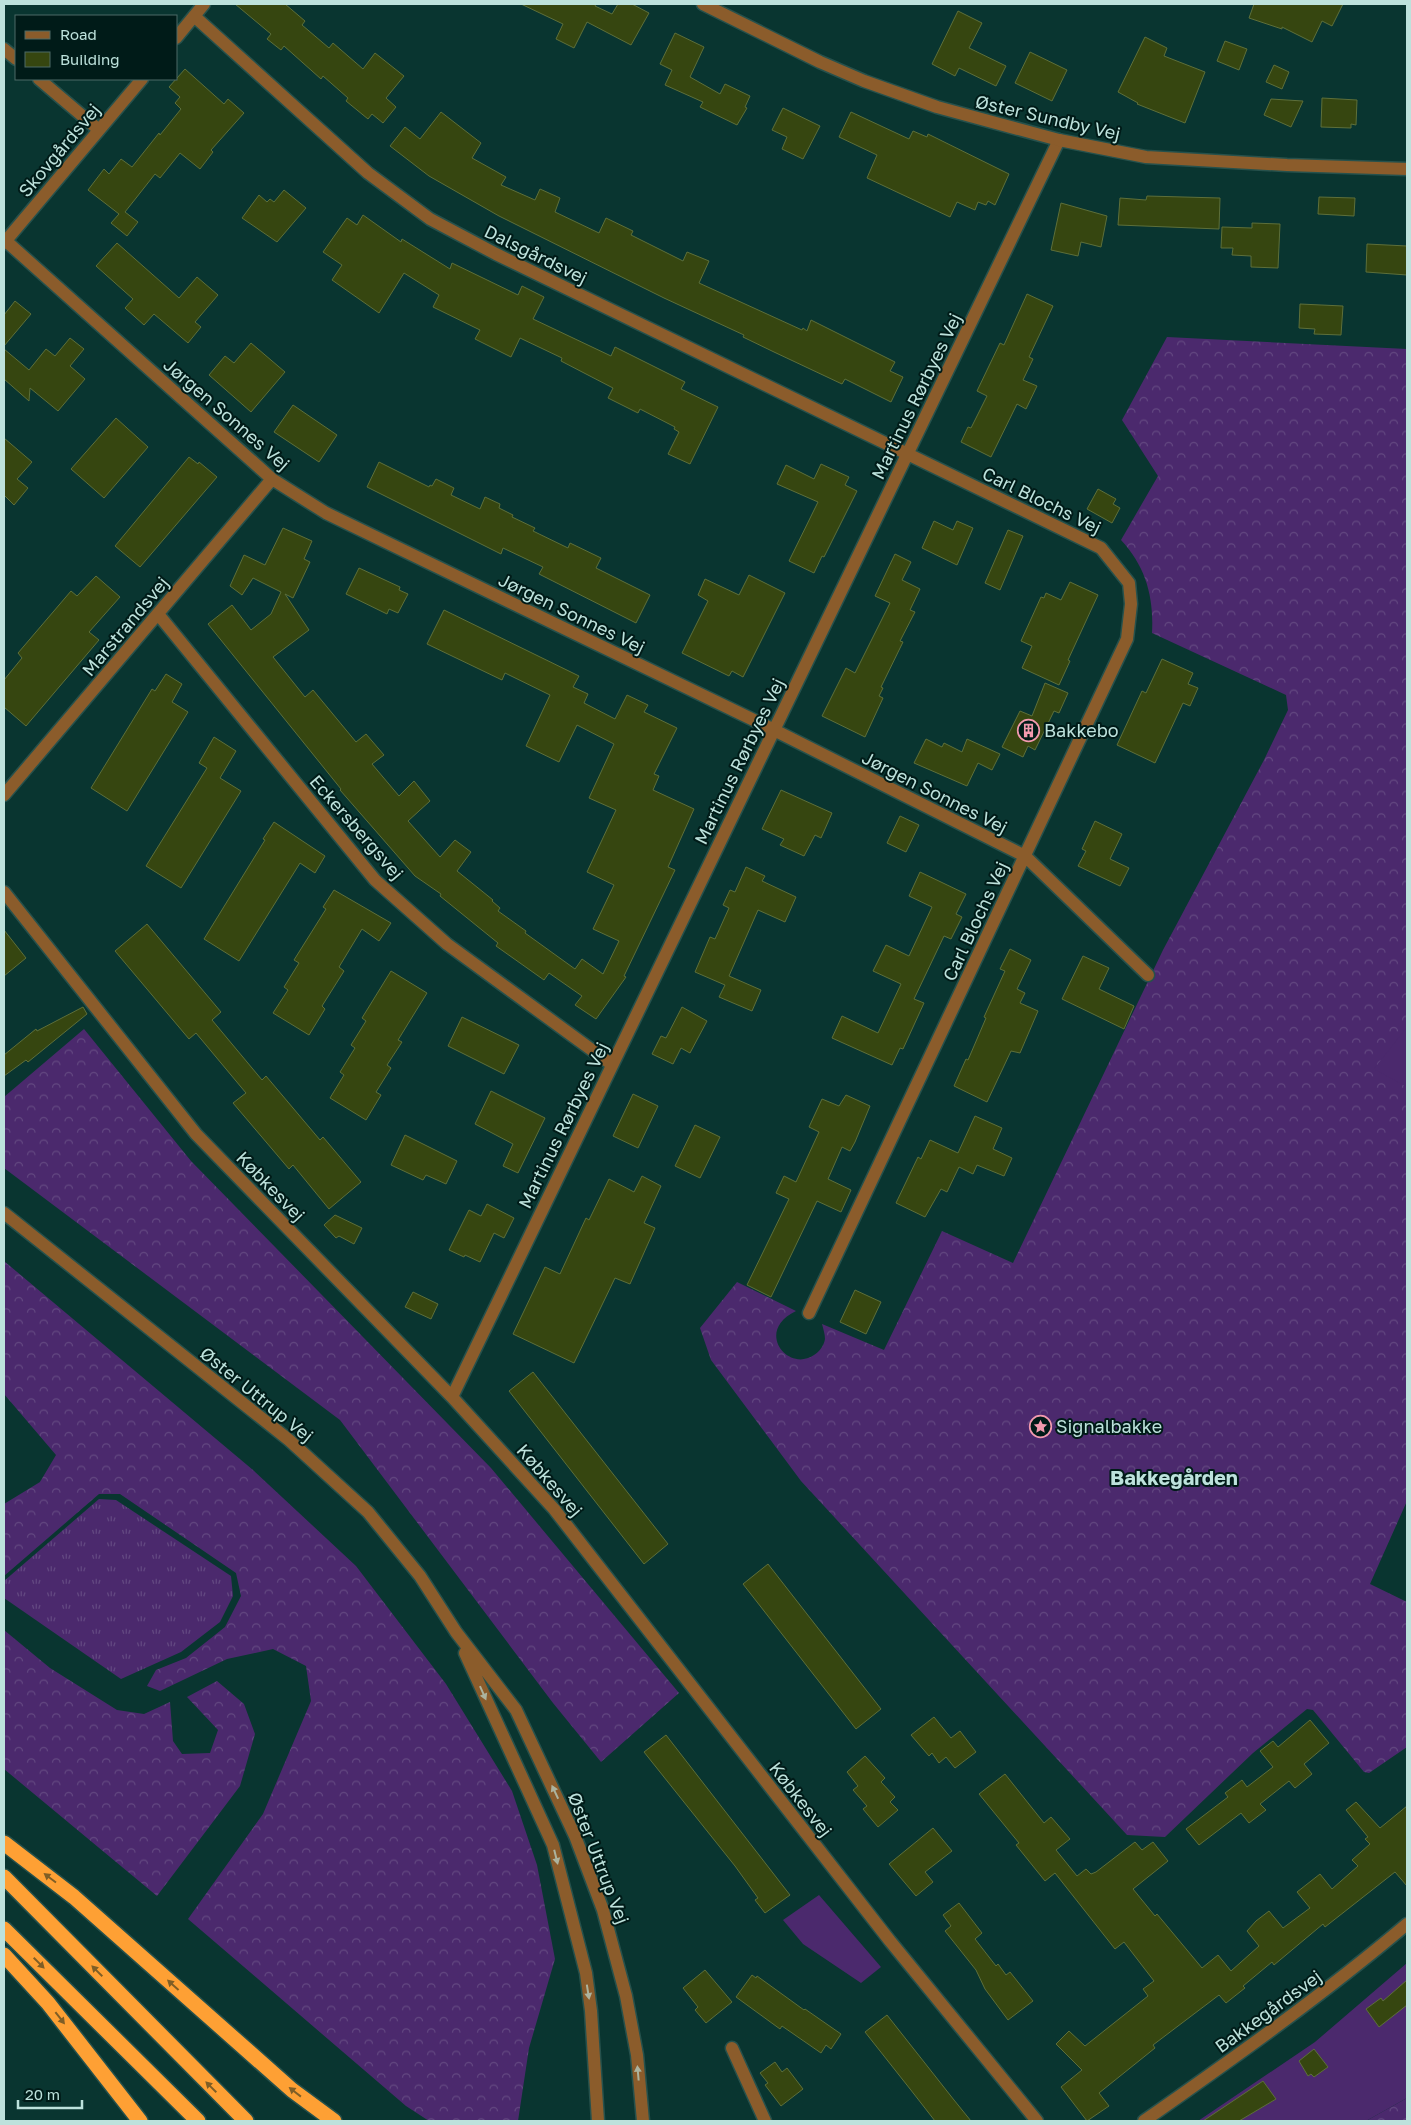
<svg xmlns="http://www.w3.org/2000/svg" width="1411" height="2125" font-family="'Golos Text',sans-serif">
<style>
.grass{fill:url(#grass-tufts)}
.forest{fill:url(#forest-crowns)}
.garden{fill:#4b296d}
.building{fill:#364610;stroke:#5d6f3a}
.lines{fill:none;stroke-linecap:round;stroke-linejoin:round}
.minor-casing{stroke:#26514c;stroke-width:15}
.tertiary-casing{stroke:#26514c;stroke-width:15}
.motorway-casing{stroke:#26514c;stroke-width:18}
.minor{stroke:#8b5c2b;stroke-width:12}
.tertiary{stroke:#8b5c2b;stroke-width:12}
.motorway{stroke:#fea034;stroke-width:15}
.oneway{fill:#acb39e}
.oneway2{fill:#7f5e26}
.labels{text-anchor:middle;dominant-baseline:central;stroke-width:4;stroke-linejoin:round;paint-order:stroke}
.street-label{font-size:18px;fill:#bde2dc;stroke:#001b18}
.poi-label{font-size:18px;fill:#bde2dc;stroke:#001b18;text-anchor:start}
.quarter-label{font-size:20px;font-weight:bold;fill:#bde2dc;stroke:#001b18}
</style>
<defs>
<pattern id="grass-tufts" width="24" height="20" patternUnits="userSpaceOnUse" patternTransform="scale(1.25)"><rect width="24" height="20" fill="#4b296d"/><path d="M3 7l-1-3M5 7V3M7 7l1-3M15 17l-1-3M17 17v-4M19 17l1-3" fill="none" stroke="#634881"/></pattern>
<pattern id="forest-crowns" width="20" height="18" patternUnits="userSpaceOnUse" patternTransform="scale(1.25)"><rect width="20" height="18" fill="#4b296d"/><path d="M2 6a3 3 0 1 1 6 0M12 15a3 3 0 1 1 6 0" fill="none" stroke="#634881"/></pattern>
</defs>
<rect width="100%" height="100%" fill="#093530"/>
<path class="grass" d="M99,1499L116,1500L231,1576L233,1596L220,1622L181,1652L121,1679L4,1598V1581Z"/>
<path class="forest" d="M1167,337L1407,349V1501L1370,1584L1407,1602V1747L1369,1773L1364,1772L1313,1710L1307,1709L1253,1753L1165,1837L1127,1835L801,1481L711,1360L700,1328L737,1282L796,1311C754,1331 788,1373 814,1355C819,1352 824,1346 825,1339C825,1334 823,1328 822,1324L884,1350L942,1231L1013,1263L1163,950L1264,760L1288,710L1286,695L1152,633C1154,597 1146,567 1121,540L1158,476L1122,420Z
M84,1029L191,1161L491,1468L679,1693L601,1762L553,1703L340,1420L4,1168V1097Z
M4,1261L253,1470L356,1566L446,1684L512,1791L537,1865L555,1959L529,2048L518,2121H429L406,2106L188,1919L263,1814L311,1701L306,1666L273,1649L227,1659L160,1691L147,1686L156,1670L186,1658L225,1627L241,1596L236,1573L120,1494H99L4,1576V1504L40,1482L56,1455L4,1394Z
M4,1630L50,1668L117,1710L144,1714L170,1702L173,1741L182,1754L210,1753L218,1730L187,1697L217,1681L244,1704L255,1734L240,1786L157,1896L4,1769Z
M1407,2098V2121H1366Z"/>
<path class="garden" d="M1407,1027V1087L1374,1069Z
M819,1895L881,1967L861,1983L803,1944L783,1920Z
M1407,1963V2098L1366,2121H1198L1315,2042Z"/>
<path class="building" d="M235,4H285L305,21L302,25L329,48L333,43L363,69L375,53L404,76L386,98L396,107L383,123L372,114L368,119L346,101L348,98L323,76L321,79L284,46L281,50L267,39L271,34Z
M521,4H596L595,6L612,14L618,4H632L649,13L631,45L587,22L574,48L556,39L563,24Z
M1254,4H1343L1332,26L1322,21L1312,42L1282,27V29L1249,18Z
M958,11L982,23L969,48L1006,66L996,86L959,68L955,76L932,64Z
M675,33L704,47L690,77L720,94L725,84L750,96L745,107L747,108L737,125L700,107L703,102L665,85L672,70L660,64Z
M1145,37L1167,48L1164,56L1205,72L1185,123L1137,104L1138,103L1118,92Z
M1225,41L1247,49L1239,70L1217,61Z
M1030,52L1067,70L1052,101L1015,83Z
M1274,65L1289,72L1282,89L1266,82Z
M185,69L224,104L228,99L244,113L211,150L213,152L200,169L180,153L160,178L155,174L125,212L138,222L127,236L111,223L119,214L88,190L104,169L109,174L121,159L132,167L159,133L160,135L181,109L175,103L180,97L169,87Z
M1322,98L1357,100L1356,125L1351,124V128L1321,127Z
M1271,99L1303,101L1291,127L1264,115Z
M783,108L820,126L803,159L782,149L787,137L772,130Z
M441,112L481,143L472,158L506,177L501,185L535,200L540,189L560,198L555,212L599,233L606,218L633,231L631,235L683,261L687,252L709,261L699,283L802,330L803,328L807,331L811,320L895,362L890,371L903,377L891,402L845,379L842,384L774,352L743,337L744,335L664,298L499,216L429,176L390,146L405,127L420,139Z
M851,112L909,139L913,131L927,137L928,134L1009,174L995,205L988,201L986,205L978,202L975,210L957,202L950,217L867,178L877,155L839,137Z
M284,190L306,208L277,242L242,218L259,195L267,202L270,199L274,202Z
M1147,196L1220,198L1219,229L1118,225L1120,198L1146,200Z
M1319,197L1355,198L1354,216L1318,214Z
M1061,203L1107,216L1101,247L1081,242L1078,256L1051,250Z
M363,215L401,242L402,239L450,269L452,263L518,295L522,286L544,297L533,319L611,356L615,347L685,382L681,389L718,407L690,464L668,454L679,432L674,429L675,427L640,409L638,413L608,398L613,388L561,361L562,358L520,338L511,357L475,339L480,330L433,307L439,295L404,273L379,313L332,280L342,265L323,252L347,218L357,225Z
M1252,223L1280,224L1278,268L1251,267V256L1232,255L1233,248H1221L1222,227L1252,228Z
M117,243L179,298L197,277L218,295L195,322L201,327L188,343L154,314L144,325L125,308L133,299L96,266Z
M1367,244L1407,246V275L1366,272Z
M1027,294L1053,306L1029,357L1033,359L1023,380L1037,386L1026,409L1017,404L991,457L961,442L968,427L971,428L987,396L977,391L1000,343L1004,345Z
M15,301L31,314L4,346V315Z
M1300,304L1343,306L1341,335L1314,334L1315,329L1299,328Z
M70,338L84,349L70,366L85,379L58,411L30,388L29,401L4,379V349L29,370L46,349L55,356Z
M251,343L285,372L251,412L209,375L225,356L234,363Z
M293,405L337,435L319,462L274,432Z
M116,418L148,447L104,498L71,469Z
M4,438L32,462L17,479L28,488L14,505L4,495Z
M189,457L198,464L199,462L217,477L140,567L115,546Z
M379,462L429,487L430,485L432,486L436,479L454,488L451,495L480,509L485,497L500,504L499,508L513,515L512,517L535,528L533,531L568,548L570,543L601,558L596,568L650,595L636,623L539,574L543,567L503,548L501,554L367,487Z
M821,464L849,477L845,485L857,491L824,557L822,556L814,573L789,561L818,502L777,484L786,465L814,479Z
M1098,489L1116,499L1113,504L1120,508L1112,523L1087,509Z
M934,521L953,530L957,521L973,528L957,565L922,548Z
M283,528L312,541L304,559L310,562L293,598L285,594L309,630L273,657L305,697L313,690L356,742L366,734L384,755L372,764L399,796L414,781L430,801L408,821L440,857L455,840L471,852L457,871L493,900L492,901L500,908L498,911L526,931L525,933L575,969L582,959L603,974L619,941L593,929L614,885L587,872L616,810L589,798L614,744L577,725L559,762L526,746L550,695L505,673L502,680L427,644L444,610L579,676L573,687L588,694L584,703L615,719L627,695L648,705L644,712L677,728L654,774L659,776L653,790L694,809L668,867L675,870L624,976L626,977L596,1019L575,1005L582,996L549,973L544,980L496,946L498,943L440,896L441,894L415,876L340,790L341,789L208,624L232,605L251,630L271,614L281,592L253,578L242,595L230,586L244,555L265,565Z
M1008,530L1023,536L1000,590L985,583Z
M895,554L911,562L902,580L920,589L910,610L915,612L900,641L903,642L881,687L883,688L879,696L883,698L865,737L822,716L846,668L855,673L890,603L875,596Z
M359,568L400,587L399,590L408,594L398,613L389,609L387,614L346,594Z
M749,575L785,593L743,677L732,671L729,676L682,653L708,601L698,595L705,579L739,595Z
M96,576L120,597L89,632L99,640L26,726L4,707V680L22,658L18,653L71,591L77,596Z
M1070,582L1098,595L1068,660L1070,661L1059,685L1022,668L1032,646L1021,641L1041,597L1044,598L1046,593L1061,600Z
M1162,659L1193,673L1188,684L1198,688L1190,706L1183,703L1155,763L1117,745L1142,691L1146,693Z
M166,674L182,684L172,702L188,712L127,811L91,788L152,689L155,691Z
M1045,683L1068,693L1059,713L1054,711L1035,750L1028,746L1023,757L1002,747L1020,711L1032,716Z
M214,737L236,751L220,778L241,791L181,888L146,866L207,768L199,763Z
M926,739L942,747L944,743L962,752L967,739L1000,754L992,770L978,763L967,786L914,763Z
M781,790L832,813L821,838L815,835L804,856L780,845L784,839L762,829Z
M900,816L919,825L906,852L887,843Z
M1095,821L1122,834L1110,859L1129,868L1120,886L1078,866L1086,851L1082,849Z
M274,822L325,856L315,873L300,863L239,961L204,939L265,840L263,839Z
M746,867L765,876L762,881L796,897L785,922L758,910L729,976L761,990L752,1011L719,997L725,985L695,972L710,937L715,939L729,908L723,905L730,890L735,892Z
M920,872L966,894L956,914L962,917L951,939L944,936L914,999L924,1003L903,1049L900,1048L892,1065L832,1038L842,1016L878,1033L901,984L873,971L886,945L909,956L932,907L909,896Z
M334,890L391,923L379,941L362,929L339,967L344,971L322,1006L325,1009L309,1035L273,1013L288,990L284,987L299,963L294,960L326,909L323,907Z
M147,924L221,1012L212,1020L262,1080L266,1076L320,1140L323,1137L361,1182L329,1209L293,1165L289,1169L233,1103L246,1093L196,1033L189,1039L115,951Z
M4,930L26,958L4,976Z
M1010,949L1031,960L1017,989L1025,993L1020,1003L1038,1011L1020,1053L1011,1051L987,1102L954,1086L966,1059L968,1060L986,1018L984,1017L1005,971L1000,969Z
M1083,956L1109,968L1099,989L1134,1006L1124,1029L1062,999Z
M391,971L427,993L398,1040L402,1042L387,1065L391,1068L376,1092L381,1095L366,1120L330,1098L344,1075L340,1072L355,1048L351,1045L366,1021L362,1018Z
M83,1007L87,1014L28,1062L26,1060L4,1076V1055L36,1029L37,1031Z
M682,1007L707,1021L690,1053L681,1048L673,1064L652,1054L661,1036L666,1038Z
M462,1017L519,1045L504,1074L448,1046Z
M491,1091L545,1118L518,1173L503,1166L513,1144L475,1124Z
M633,1094L658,1106L638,1148L613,1136Z
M846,1095L870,1106L855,1142L850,1151L842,1147L828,1179L851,1190L841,1212L817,1201L771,1297L747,1285L789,1199L776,1193L784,1176L796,1182L819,1132L809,1127L822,1099L839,1106Z
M975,1116L1002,1128L993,1149L1012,1158L1004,1176L977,1165L973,1174L959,1167L947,1192L941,1189L925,1217L896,1203L918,1157L921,1159L930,1140L958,1153Z
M695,1125L720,1137L700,1178L675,1166Z
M405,1135L457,1161L446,1184L426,1175L423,1180L391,1165Z
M642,1176L661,1186L644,1223L655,1228L630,1284L615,1278L574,1363L513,1334L545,1267L560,1274L586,1218L589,1220L609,1179L634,1192Z
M487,1204L514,1218L504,1238L494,1233L480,1262L465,1255L464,1257L449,1250L469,1210L481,1216Z
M335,1215L362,1228L354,1244L339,1236L336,1238L324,1225Z
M855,1290L881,1302L866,1334L840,1322Z
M413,1292L438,1304L431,1319L405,1307Z
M533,1372L668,1544L644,1564L509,1391Z
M768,1564L881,1709L856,1729L743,1584Z
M934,1717L951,1738L960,1731L976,1752L955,1768L946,1757L939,1763L932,1753L929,1756L911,1735Z
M1310,1720L1329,1743L1304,1764L1312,1774L1295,1788L1289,1781L1260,1804L1266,1810L1249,1823L1241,1813L1199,1845L1186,1829L1228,1797L1225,1793L1242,1780L1247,1787L1273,1767L1260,1751L1273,1741L1278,1747Z
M666,1735L790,1895L765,1913L755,1900L758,1898L735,1866L644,1752Z
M865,1756L885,1778L881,1782L895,1797L890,1802L898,1810L878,1827L863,1809L867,1806L853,1790L858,1786L847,1772Z
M1005,1774L1044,1823L1051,1817L1070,1839L1056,1850L1077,1876L1086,1869L1091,1874L1096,1872L1135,1842L1142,1850L1153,1842L1168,1861L1133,1889L1155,1916L1157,1914L1202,1968L1218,1955L1231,1971L1259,1946L1247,1931L1256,1921L1269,1911L1283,1928L1310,1908L1297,1892L1320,1874L1332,1889L1358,1866L1352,1860L1370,1844L1365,1839L1368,1837L1346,1810L1356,1802L1380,1828L1407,1806V1886L1395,1872L1325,1927L1323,1924L1274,1965L1272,1962L1243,1986L1245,1988L1226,2003L1219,1995L1153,2045L1155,2048L1099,2093L1109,2106L1087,2121L1061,2087L1082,2070L1056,2044L1069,2031L1085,2046L1148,1996L1143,1989L1154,1981L1124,1942L1115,1949L1055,1873L1045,1881L1016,1845L1019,1843L979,1794Z
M933,1828L952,1851L925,1872L933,1882L916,1896L889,1864Z
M959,1903L982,1933L975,1939L996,1966L998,1964L1006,1975L1010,1972L1033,2001L1008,2020L985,1989L976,1970L945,1931L951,1926L943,1915Z
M705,1970L732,2002L706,2023L695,2010L698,2007L683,1988Z
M752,1975L756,1978L757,1976L804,2010L805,2009L841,2034L831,2049L826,2045L821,2053L782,2026L780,2029L736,1997Z
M1407,1980V2005L1379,2027L1366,2009L1381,1998L1383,2001Z
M887,2015L954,2100L971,2121H935L914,2094L865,2032Z
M1314,2049L1328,2067L1314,2077L1311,2074L1308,2076L1299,2061Z
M775,2062L782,2072L787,2068L803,2089L781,2106L765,2085L768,2083L760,2073Z
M1263,2081L1276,2099L1239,2121H1203Z"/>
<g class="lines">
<defs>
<path id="minor" d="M194,16L368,173L430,219L496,254L1101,548L1129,583L1131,604L1127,639L809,1313
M176,38L204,4
M4,49L16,59
M39,79L99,130
M6,241L272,479L326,513L762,724L1025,856L1148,975
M4,243L142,79
M158,614L375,880L447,944L611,1064
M4,795L272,479
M4,892L196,1134L452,1397L554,1509L890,1941L1037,2121
M452,1397L1059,140
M732,2048L765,2121
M1144,2121C1234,2058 1323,1995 1407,1924"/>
<path id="tertiary" d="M703,4L820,62L864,81L937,107L1059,140L1146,157L1287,165L1407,169
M4,1213L289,1440L368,1512L420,1576L456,1632L516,1710L575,1836L603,1910L626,1996L637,2055L643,2121
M465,1653L553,1845L586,1973L591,2011L598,2121"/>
<path id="motorway" d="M4,1843L74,1897L292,2090L334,2121
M4,1877L246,2121
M4,1929L198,2121
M4,1955L48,2003L140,2121"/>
</defs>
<use href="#minor" class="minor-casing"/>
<use href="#tertiary" class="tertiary-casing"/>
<use href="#motorway" class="motorway-casing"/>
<use href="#minor" class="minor"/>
<use href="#tertiary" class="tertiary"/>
<use href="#motorway" class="motorway"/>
</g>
<defs><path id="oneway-solid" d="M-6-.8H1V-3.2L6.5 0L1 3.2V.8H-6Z" transform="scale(1.25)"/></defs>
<g class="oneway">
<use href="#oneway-solid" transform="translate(483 1693) rotate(66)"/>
<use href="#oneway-solid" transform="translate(555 1792) rotate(-115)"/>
<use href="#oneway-solid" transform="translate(556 1857) rotate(76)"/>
<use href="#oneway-solid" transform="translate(588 1992) rotate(81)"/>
<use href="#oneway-solid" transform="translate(638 2073) rotate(-95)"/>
</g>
<g class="oneway2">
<use href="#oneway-solid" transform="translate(50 1878) rotate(-143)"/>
<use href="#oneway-solid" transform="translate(39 1963) rotate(45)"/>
<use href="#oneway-solid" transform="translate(97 1971) rotate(-135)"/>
<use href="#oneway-solid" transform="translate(173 1985) rotate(-138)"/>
<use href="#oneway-solid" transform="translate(60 2018) rotate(52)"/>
<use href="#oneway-solid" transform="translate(211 2087) rotate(-135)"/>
<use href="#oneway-solid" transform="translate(295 2092) rotate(-142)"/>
</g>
<defs>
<symbol id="building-ring" viewBox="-11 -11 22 22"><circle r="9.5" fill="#001b18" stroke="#f29aaf" stroke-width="1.5"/><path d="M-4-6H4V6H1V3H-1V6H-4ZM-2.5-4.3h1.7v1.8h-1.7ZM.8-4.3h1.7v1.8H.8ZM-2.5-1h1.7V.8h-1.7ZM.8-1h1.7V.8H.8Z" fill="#f29aaf"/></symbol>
<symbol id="sight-ring" viewBox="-11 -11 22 22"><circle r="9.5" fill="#001b18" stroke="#f29aaf" stroke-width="1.5"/><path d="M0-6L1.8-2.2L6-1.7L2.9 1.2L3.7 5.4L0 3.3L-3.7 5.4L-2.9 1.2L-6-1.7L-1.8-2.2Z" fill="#f29aaf"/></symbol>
</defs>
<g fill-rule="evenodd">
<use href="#building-ring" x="1016" y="718" width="25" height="25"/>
<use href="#sight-ring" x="1028" y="1414" width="25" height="25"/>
</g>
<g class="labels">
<g class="street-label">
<text transform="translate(1048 117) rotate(13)">Øster Sundby Vej</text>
<text transform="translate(59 150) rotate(-50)">Skovgårdsvej</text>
<text transform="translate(536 254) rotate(26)">Dalsgårdsvej</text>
<text transform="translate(916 396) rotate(-64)">Martinus Rørbyes Vej</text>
<text transform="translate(227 414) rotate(41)">Jørgen Sonnes Vej</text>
<text transform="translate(1042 500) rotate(26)">Carl Blochs Vej</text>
<text transform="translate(572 613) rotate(26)">Jørgen Sonnes Vej</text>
<text transform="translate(125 626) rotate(-50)">Marstrandsvej</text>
<text transform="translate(739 761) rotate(-64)">Martinus Rørbyes Vej</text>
<text transform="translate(935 792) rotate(27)">Jørgen Sonnes Vej</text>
<text transform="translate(357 827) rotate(49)">Eckersbergsvej</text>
<text transform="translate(975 921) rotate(-65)">Carl Blochs Vej</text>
<text transform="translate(563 1125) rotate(-64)">Martinus Rørbyes Vej</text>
<text transform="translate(271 1186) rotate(46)">Købkesvej</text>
<text transform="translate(257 1394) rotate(39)">Øster Uttrup Vej</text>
<text transform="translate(550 1480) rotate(49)">Købkesvej</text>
<text transform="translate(801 1799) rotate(52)">Købkesvej</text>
<text transform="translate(599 1858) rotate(69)">Øster Uttrup Vej</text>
<text transform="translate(1268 2011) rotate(-36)">Bakkegårdsvej</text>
</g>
<g class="poi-label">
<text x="1044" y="730">Bakkebo</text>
<text x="1056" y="1426">Signalbakke</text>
</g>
<g class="quarter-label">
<text x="1174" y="1477">Bakkegården</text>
</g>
</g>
<rect width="1411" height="2125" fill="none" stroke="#bde2dc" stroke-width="10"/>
<rect x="15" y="15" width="162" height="65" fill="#001b18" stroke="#4c6b66"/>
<rect x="25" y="31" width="25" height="8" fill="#8b5c2b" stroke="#4c6b66"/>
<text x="60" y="40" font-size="15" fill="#bde2dc">Road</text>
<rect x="25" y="52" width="25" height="15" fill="#364610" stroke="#4c6b66"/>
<text x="60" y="65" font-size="15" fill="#bde2dc">Building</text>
<path d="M18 2100v8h64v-8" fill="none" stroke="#bde2dc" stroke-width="2.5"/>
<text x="25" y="2100" font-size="15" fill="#bde2dc" stroke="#001b18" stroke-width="4" paint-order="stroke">20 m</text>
</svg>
